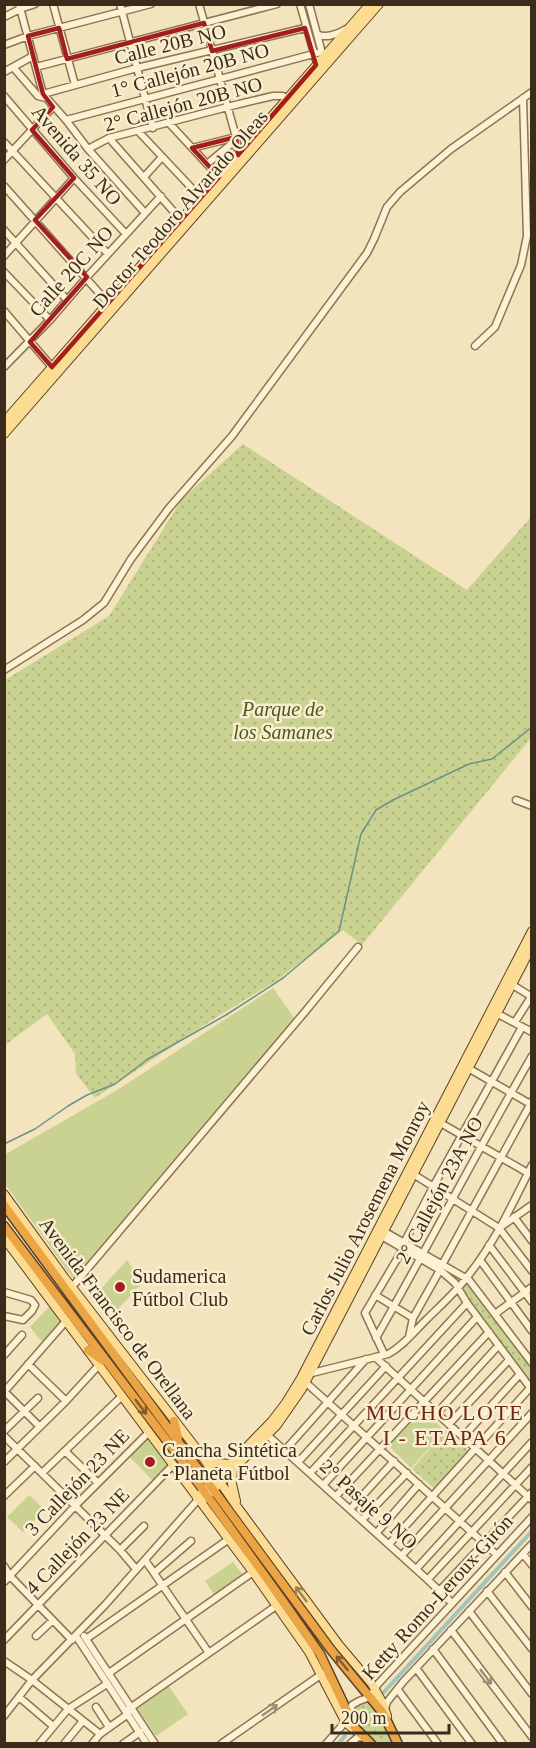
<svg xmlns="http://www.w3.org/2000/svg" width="536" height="1748" font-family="'Times New Roman',serif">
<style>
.grass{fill:url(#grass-dots)}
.garden{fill:#c9d291}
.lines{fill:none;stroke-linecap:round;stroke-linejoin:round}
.stream{stroke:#689389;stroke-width:1.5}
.canal{stroke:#a2c4bb;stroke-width:4}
.minor-casing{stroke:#8d7455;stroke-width:9}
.major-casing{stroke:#5a412a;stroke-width:10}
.highway-casing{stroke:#5a412a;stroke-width:11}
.minor{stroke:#fcf1d3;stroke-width:6}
.major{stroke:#fbdc92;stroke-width:8}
.highway{stroke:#eca545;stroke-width:8}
.oneway{stroke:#825c2c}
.oneway2{stroke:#9b8456}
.oneway3{stroke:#9c8e77}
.marked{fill:none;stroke:#a31f1e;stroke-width:4.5;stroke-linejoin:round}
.poi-dot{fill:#a31f1e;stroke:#f9eecf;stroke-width:2}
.labels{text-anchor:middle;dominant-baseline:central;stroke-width:5;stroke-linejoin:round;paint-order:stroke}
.street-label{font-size:20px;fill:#3b2b1b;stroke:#f9eecf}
.park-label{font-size:20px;font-style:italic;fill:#4a5a1f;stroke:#f9eecf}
.poi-label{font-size:20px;fill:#3b2b1b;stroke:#f9eecf;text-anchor:start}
.quarter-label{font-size:22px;letter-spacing:1.5px;fill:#6d2916;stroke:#f9eecf}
</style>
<defs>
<pattern id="grass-dots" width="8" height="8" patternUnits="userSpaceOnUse" patternTransform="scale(1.5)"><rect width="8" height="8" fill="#c9d291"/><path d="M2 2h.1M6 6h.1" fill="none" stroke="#aeb47c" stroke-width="1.8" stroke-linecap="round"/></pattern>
</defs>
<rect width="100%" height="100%" fill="#f3e4be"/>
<path class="grass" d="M243,444L467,590L531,517V738L362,945L343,930L277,980L209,1022L95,1098L76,1074L75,1054L47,1014L5,1045V680L109,616L182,499Z
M468,1283L531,1365V1384L463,1290V1287Z
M446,1431L470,1452L435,1489L412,1469Z
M362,1703C366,1703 367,1703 371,1705C378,1711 392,1735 392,1743H376L359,1729L352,1714L355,1707Z"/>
<path class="garden" d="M273,988L295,1019L134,1207L74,1280L5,1184L4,1155L119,1089Z
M127,1260L142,1283L116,1311L98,1292Z
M50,1306L60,1322L42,1342L30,1327Z
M420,1408L445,1431L411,1468L387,1444Z
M147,1438L168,1467L153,1481L129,1456Z
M29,1495L45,1510L23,1532L7,1517Z
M233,1562L244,1576L215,1596L205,1581Z
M168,1685L188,1714L156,1736L136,1707Z"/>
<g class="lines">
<path class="stream" d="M4,1144L35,1129L68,1106L87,1095L115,1084L148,1059L226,1015L283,978L339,931L361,834L376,810L393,800L469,764L492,759L532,727"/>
<path class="canal" d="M384,1692L532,1531
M338,1744L345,1736"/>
<defs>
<path id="minor" d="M19,4L43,94L66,120L88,149L145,213
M53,4L75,85
M120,4L153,128
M199,4L236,137L238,155
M300,4L318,67
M309,4L322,53
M4,17L20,9L35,4
M317,34C325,39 338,34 346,29
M4,45L28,36L151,4
M13,67L38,96L46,98
M36,67L277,4
M4,72L33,56
M43,94L137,68L305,28
M4,96L74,178L126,234
M66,120L321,52
M169,123L219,177
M138,131L201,198
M109,138L181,220
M4,142L108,254
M192,148L236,137
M88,149L109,138L239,104L273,96H283L288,99
M4,160L53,107
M207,164L236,140
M144,177L162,157
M4,186L108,303
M4,230L67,300
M4,256L74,178
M4,272L50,320
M4,311L52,367
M475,346L495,327L521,265L527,236L523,98
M4,367L50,320L87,277L161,196
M4,670L83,620L104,603L131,559L169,508L232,436L367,253L374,239L387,207L400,192L451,149L532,92
M516,800L532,806
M511,984L532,997
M494,1012L532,1032
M515,1022L531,997
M468,1068L532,1105
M437,1121L528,1173
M413,1174L499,1228L532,1271
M514,1217L532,1241
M502,1226L532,1205
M380,1229L469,1280L532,1363
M378,1234L440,1270L455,1283L467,1303L532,1390
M404,1243L433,1187L522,1027
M489,1245L532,1302
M480,1260L532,1331
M442,1265L532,1101
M72,1287L304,1013L358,947
M4,1292L31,1300L35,1305L32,1311L23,1320L4,1316
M375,1295L413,1318
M495,1314L532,1287
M409,1337L413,1318L440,1270
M376,1338C429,1245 478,1149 532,1056
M384,1354L365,1313L403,1249
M4,1355L22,1335
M375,1357L532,1500
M28,1364L66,1401
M308,1374L388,1354C403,1346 414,1332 426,1320C440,1306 455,1293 467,1277C494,1244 513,1203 532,1165
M303,1380L497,1555
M4,1392L66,1321
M5,1392L39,1426
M437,1413L498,1346
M449,1424L509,1360
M4,1431L38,1398
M264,1432L428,1580L452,1603
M4,1436L120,1550L136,1569
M463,1437L520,1374
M287,1448L366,1359
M65,1451L98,1483
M300,1460L386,1366
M4,1462L66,1401L99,1365
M312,1471L467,1303
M42,1473L122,1396
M325,1483L477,1317
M338,1494L489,1332
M4,1496L35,1466
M353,1506L394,1461
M365,1517L407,1473
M379,1530L419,1484
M391,1542L530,1388
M120,1550L144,1526
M404,1553L532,1413
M523,1554L532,1565
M145,1560L209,1653
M4,1566L10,1576L72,1640
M418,1567L532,1442
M505,1572L532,1607
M154,1573L191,1541
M430,1577L532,1467
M4,1582L75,1506L149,1432
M442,1588L532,1492
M487,1591L532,1649
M469,1611L532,1694
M451,1630L532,1737
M36,1636L52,1621
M76,1636L147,1744
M84,1636L155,1744
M86,1639L229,1539
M4,1640L173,1465
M433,1649L503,1744
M4,1661L32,1680L100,1734
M416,1668L472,1744
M109,1673L253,1572
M398,1690L438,1744
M19,1697L53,1726
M96,1707L109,1727
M385,1709L387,1702L403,1682L532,1544
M126,1711L276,1606
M4,1716L32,1680L105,1605L196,1502L197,1498
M39,1744L68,1709L107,1684
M64,1744L82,1722
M92,1744L100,1734L128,1714
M123,1744L140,1732
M221,1744L322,1674
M326,1744L347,1720L352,1705L359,1701L370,1697L378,1684L532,1517
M350,1744L358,1737L365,1738"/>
<path id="major" d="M4,422L370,4
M4,434L379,4
M4,1194L64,1277L199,1452L238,1508L339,1645L372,1684L382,1702L387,1716
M4,1238L253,1572L309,1652L346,1723L359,1733
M202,1454L215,1463L231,1464
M233,1470L232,1484L236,1501
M197,1498L272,1421L285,1404L301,1378L532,931
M201,1502L277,1425L302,1389L532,946"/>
<path id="highway" d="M4,1205L332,1651L383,1713L398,1744
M4,1226L180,1458L283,1601L320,1654L355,1728L371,1744
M88,1350L102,1360
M174,1421L178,1437"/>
</defs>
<use href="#minor" class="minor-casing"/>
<use href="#major" class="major-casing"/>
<use href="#highway" class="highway-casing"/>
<use href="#minor" class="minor"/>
<use href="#major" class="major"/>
<use href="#highway" class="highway"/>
</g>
<defs><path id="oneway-shaft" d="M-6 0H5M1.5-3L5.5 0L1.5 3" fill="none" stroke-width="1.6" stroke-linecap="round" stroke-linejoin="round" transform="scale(1.5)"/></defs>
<g class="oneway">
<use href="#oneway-shaft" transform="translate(141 1407) rotate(53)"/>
<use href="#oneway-shaft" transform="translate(342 1663) rotate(-129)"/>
</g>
<use class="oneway2" href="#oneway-shaft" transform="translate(301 1594) rotate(-127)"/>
<g class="oneway3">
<use href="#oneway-shaft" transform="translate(486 1677) rotate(53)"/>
<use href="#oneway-shaft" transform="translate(270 1710) rotate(-35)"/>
</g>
<path class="marked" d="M204,23L212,51L305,28L316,65L238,155L236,137L192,148L219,177L52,367L30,342L87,277L35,220L74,178L32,130L53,107L43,94L28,36L59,28L67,59Z"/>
<g class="poi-dot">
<circle cx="120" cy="1287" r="6"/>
<circle cx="150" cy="1462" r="6"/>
</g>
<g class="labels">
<g class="street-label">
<text transform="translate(170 44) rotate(-14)">Calle 20B NO</text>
<text transform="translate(190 70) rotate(-15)">1° Callejón 20B NO</text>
<text transform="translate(183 104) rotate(-15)">2° Callejón 20B NO</text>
<text transform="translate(77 155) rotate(49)">Avenida 35 NO</text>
<text transform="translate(180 209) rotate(-49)">Doctor Teodoro Alvarado Oleas</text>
<text transform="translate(71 271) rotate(-48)">Calle 20C NO</text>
<text transform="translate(439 1190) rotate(-62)">2° Callejón 23A NO</text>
<text transform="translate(365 1218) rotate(-63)">Carlos Julio Arosemena Monroy</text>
<text transform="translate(118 1318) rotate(53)">Avenida Francisco de Orellana</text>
<text transform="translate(77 1482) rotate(-46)">3 Callejón 23 NE</text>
<text transform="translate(369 1504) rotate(42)">2° Pasaje 9 NO</text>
<text transform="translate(77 1541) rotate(-46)">4 Callejón 23 NE</text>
<text transform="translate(437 1597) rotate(-48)">Ketty Romo-Leroux Girón</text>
</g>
<g class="park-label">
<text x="283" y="709">Parque de<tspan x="283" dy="23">los Samanes</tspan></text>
</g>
<g class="poi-label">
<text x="132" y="1276">Sudamerica<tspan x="132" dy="23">Fútbol Club</tspan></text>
<text x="162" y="1450">Cancha Sintética<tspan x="162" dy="23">- Planeta Fútbol</tspan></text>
</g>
<g class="quarter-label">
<text x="445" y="1412">MUCHO LOTE<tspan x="445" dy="25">I - ETAPA 6</tspan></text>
</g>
</g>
<rect width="536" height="1748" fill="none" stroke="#3b2b1b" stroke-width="12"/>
<path d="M332 1724v9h117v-9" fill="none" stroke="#3b2b1b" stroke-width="3"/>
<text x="341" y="1724" font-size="18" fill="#3b2b1b" stroke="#f9eecf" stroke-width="4.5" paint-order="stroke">200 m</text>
</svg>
